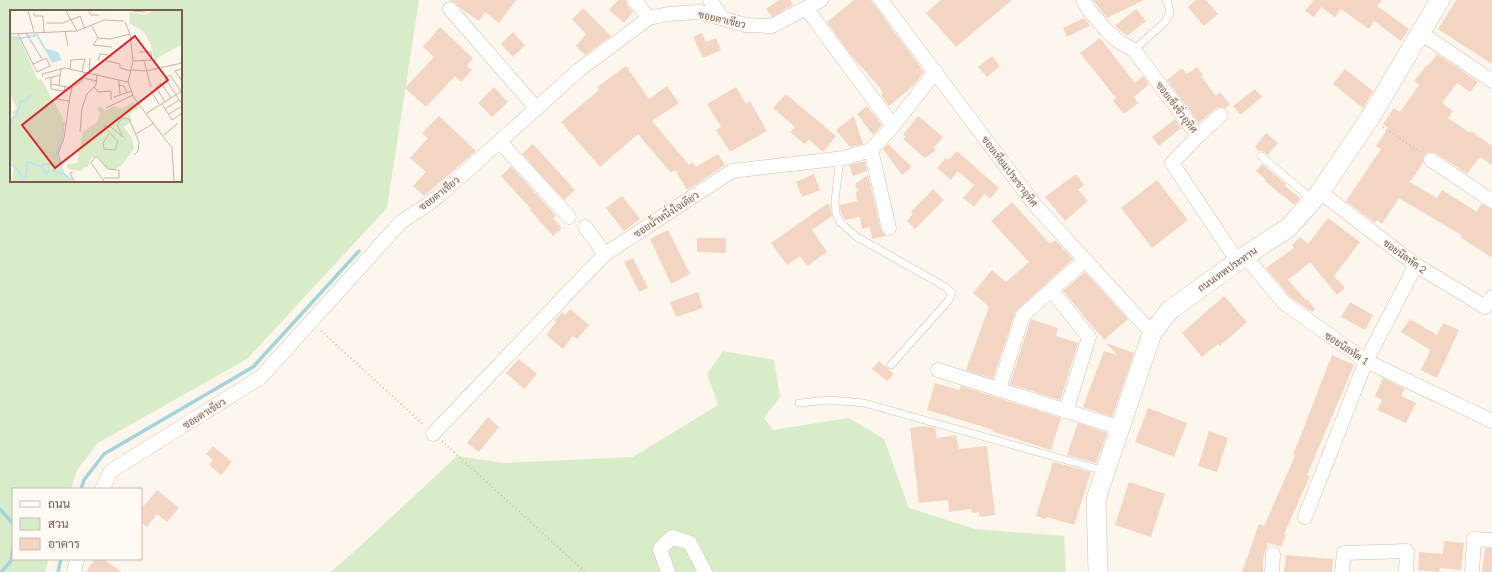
<svg xmlns="http://www.w3.org/2000/svg" width="1492" height="572" font-family="Lato,Sarabun,sans-serif">
<style>
.green{fill:#d8ecc9;fill-rule:evenodd}
.lines{fill:none;stroke-linecap:round;stroke-linejoin:round}
.stream{stroke:#a5d3da;stroke-width:3.5}
.building{fill:#f3d5c3}
.lane-casing{stroke:#d1beb0;stroke-width:8}
.street-casing{stroke:#d1beb0;stroke-width:15}
.secondary-casing{stroke:#d6c0b0;stroke-width:20}
.path{stroke:#d9b8a5;stroke-width:2;stroke-dasharray:1 3;stroke-linecap:butt}
.lane{stroke:#fff;stroke-width:7}
.street{stroke:#fff;stroke-width:14}
.secondary{stroke:#fff;stroke-width:19}
.labels{text-anchor:middle;dominant-baseline:central;stroke-width:3;stroke-linejoin:round;paint-order:stroke}
.street-label{font-size:10px;fill:#7a5c4d;stroke:#fffaf3}
.inset-river{fill:none;stroke:#bfe3e8;stroke-width:2}
.inset-road{fill:none;stroke:#c5b3a7;stroke-width:1}
.view{fill:#d62828;fill-opacity:0.15;stroke:#d62828;stroke-width:2}
.inset-edge{fill:none;stroke:#7a5c4d;stroke-width:2}
</style>
<rect width="100%" height="100%" fill="#fdf6ec"/>
<path class="green" d="M0,0H419L387,208L247,359L98,443L77,470L71,489H13V559H49L45,572H0ZM11,11H181V181H11Z
M723,351L774,360L780,397L764,418L773,430L849,418L884,439L909,508L975,529L1064,536L1066,572H330L355,551L457,456L503,463L633,457L718,405L707,374Z"/>
<g class="lines">
<path class="stream" d="M81,489L84,480L104,454L253,367L359,251
M0,509L13,524
M1,572L11,561L13,546
M58,572L61,559"/>
</g>
<path class="building" d="M449,0H516L499,23L485,12L479,21L460,8L456,3Z
M618,0H626L627,5L633,12L624,23L609,10Z
M779,0H790L793,5L772,17L766,9Z
M854,0H871L924,72L914,85L889,106L881,95L883,93L879,87L850,54L827,22Z
M941,0H1012L956,47L926,13Z
M1093,0H1144L1107,18Z
M1196,0H1206L1218,14L1204,26L1188,7Z
M1312,0H1382L1377,6L1409,29L1401,41L1374,21L1369,29L1341,9L1335,17L1321,7L1314,17L1305,11L1313,1Z
M1456,0H1492V64L1438,29Z
M583,8L611,36L585,55L576,46L586,34L572,19Z
M1136,9L1146,21L1127,36L1116,27V25Z
M1084,18L1090,26L1067,37L1063,28Z
M440,27L473,58L467,66L472,70L461,82L455,76L426,107L405,88L434,57L423,47Z
M513,32L525,45L513,57L501,44Z
M702,33L706,42L716,38L721,50L703,58L693,37Z
M1100,38L1135,83L1143,76L1149,84L1134,97L1138,103L1124,114L1113,101L1116,98L1080,53Z
M1437,54L1478,82L1470,92L1457,83L1442,103L1453,111L1448,118L1470,133L1471,131L1492,146V165L1480,157L1467,174L1436,153L1428,152L1424,156L1423,163L1410,182L1437,198L1442,190L1477,212L1481,204L1492,209V258L1460,237L1461,235L1399,198L1382,224L1377,220L1375,223L1346,201L1381,149L1376,146L1388,128L1383,124L1394,108L1400,112L1419,85L1414,81L1427,65L1428,66Z
M992,56L1000,66L987,77L978,67Z
M626,66L649,99L667,86L679,103L652,121L689,165L693,162L696,167L718,154L725,165L687,190L675,170L671,173L638,134L600,167L561,122L599,90L597,87Z
M1197,67L1203,75L1201,76L1216,96L1220,92L1230,105L1225,108L1220,107L1216,108L1199,123L1167,80L1182,68L1187,74Z
M1345,69L1373,91L1363,108L1333,84Z
M494,87L508,102L492,117L478,103Z
M736,87L746,104L750,101L767,131L730,152L716,130L721,127L707,104Z
M1255,89L1262,97L1240,115L1233,106Z
M786,94L836,136L823,152L809,139L805,144L790,132L795,127L773,108Z
M867,106L882,125L873,135L857,114Z
M439,116L476,151L424,196L413,186L426,172L410,158L428,138L422,133Z
M854,116L863,144L850,147L836,130Z
M918,116L943,137L934,148L936,150L925,158L903,139L906,137L903,135Z
M1175,119L1181,128L1159,146L1152,137Z
M1266,133L1278,143L1268,155L1262,151H1259L1255,147Z
M533,144L575,190L564,200L523,155V153Z
M888,144L912,167L902,175L883,149Z
M957,151L999,188L990,199L984,194L974,207L963,198L974,185L958,171L951,180L937,168L946,158L949,160Z
M865,161L867,171L853,176L849,165Z
M1262,164L1286,184L1285,186L1300,198L1294,205L1265,181L1266,180L1256,171Z
M511,166L556,216L553,218L562,228L553,236L530,210L531,209L501,176Z
M814,174L820,190L802,197L796,182Z
M1076,174L1084,185L1078,190L1088,201L1065,221L1045,197Z
M868,175L881,230L886,236L872,239L870,227L862,229L860,217L845,220L841,213L840,205L857,201L856,192L858,191L855,184Z
M1157,180L1188,220L1152,248L1121,208Z
M933,189L944,200L915,229L907,221L913,214L911,212Z
M622,196L640,219L624,231L606,208Z
M1012,202L1050,244L1055,240L1073,259L1014,313H1015L993,379L966,370L989,307L973,293L992,270L1006,282L1029,262L991,221Z
M828,203L830,206L832,216L812,230L827,252L807,266L800,256L787,265L771,243Z
M1328,218L1360,242L1334,276L1345,288L1337,295L1310,262L1288,280L1306,300L1307,299L1315,309L1312,312L1290,297L1266,268L1294,248L1292,245L1300,237L1308,244Z
M668,230L690,274L671,284L650,239Z
M697,238H726V253L697,252Z
M633,258L648,288L639,292L624,262Z
M1085,272L1128,319L1104,340L1063,291Z
M698,292L703,308L676,317L670,302Z
M1224,296L1247,322L1220,346L1218,344L1202,357L1182,333Z
M1350,302L1373,315L1365,330L1341,317Z
M570,309L589,325L577,339L573,336L563,349L546,335L556,322L555,320L562,312L565,315Z
M1031,319L1058,328L1056,336L1078,343L1060,400L1010,384Z
M1410,319L1437,335L1443,323L1459,330L1437,378L1421,370L1430,350L1401,332Z
M1106,343L1134,353L1112,417L1083,407L1104,351L1117,355Z
M1332,355L1354,365L1307,475L1310,476L1284,534H1286L1281,547L1268,543L1263,558V572H1242L1259,524L1264,526L1295,456L1293,455Z
M519,359L537,374L524,389L506,373Z
M879,361L894,374L887,381L872,369Z
M1383,378L1405,389L1401,396L1416,403L1406,423L1377,410L1382,400L1375,396Z
M935,383L959,390L961,386L1061,418L1051,450L991,431L994,430L927,410Z
M1148,408L1187,423L1174,457L1135,442Z
M488,417L499,427L479,452L467,443Z
M1078,423L1107,433L1096,463L1067,455Z
M926,426L935,428L937,438L956,435L959,449L987,446L995,515L980,517L979,512L972,513L971,509L949,512L948,500L919,503L910,428Z
M1209,431L1228,438L1217,472L1198,466Z
M213,446L232,462L221,475L209,465L213,460L206,454Z
M1053,462L1091,472L1074,525L1047,517L1046,519L1036,516Z
M1129,482L1165,494L1151,537L1115,525Z
M157,490L179,508L167,522L157,514L147,527L141,522V509Z
M1444,541L1464,543L1461,570L1440,568L1439,572L1418,570L1419,552L1443,554Z
M1485,548H1492V572H1482Z
M1286,555L1333,559L1332,572H1284Z
M95,559H103L122,572H86Z"/>
<g class="lines">
<defs>
<path id="lane" d="M1134,50L1165,22L1170,13L1168,3L1166,0
M1261,156L1313,200
M840,158L835,201L836,214L840,222L857,237L944,286L952,293L948,301L891,365
M799,403L829,400L864,403L1105,471"/>
<path id="street" d="M634,0L649,18
M710,0L722,18
M881,0L1035,205L1152,333
M1083,0L1089,10L1107,31L1118,41L1134,50L1198,136L1172,163L1238,262
M806,8L893,126
M450,9L537,109
M1421,33L1492,81
M1198,136L1221,115
M500,142L569,217
M871,150L889,228
M1431,160L1492,201
M1320,192L1416,265L1485,307L1492,297
M585,227L605,254
M1245,256L1284,303L1366,361L1492,421
M1051,290L1089,337L1066,411
M938,370L1120,428
M999,389L1023,315L1085,260
M433,434L605,254L732,171L844,158L871,150L893,126L936,71
M102,489L111,471L261,377L401,222L427,205L441,194L579,70L649,18L668,14L700,12L745,25L772,26L821,0
M1305,517L1366,361L1416,265
M74,572L77,559
M668,572L660,549L672,537L690,543L705,572
M1272,572L1273,554
M1342,572L1344,553L1407,551L1406,572
M1472,572L1474,539L1492,540"/>
<path id="secondary" d="M1098,572L1096,499L1152,333L1170,310L1245,256L1288,228L1320,192L1370,118L1440,0"/>
</defs>
<use href="#lane" class="lane-casing"/>
<use href="#street" class="street-casing"/>
<use href="#secondary" class="secondary-casing"/>
<path class="path" d="M1383,127L1420,152
M321,331L424,425
M442,441L585,572"/>
<use href="#lane" class="lane"/>
<use href="#street" class="street"/>
<use href="#secondary" class="secondary"/>
</g>
<g class="labels">
<g class="street-label">
<text transform="translate(722 19) rotate(13)">ซอยตาเขียว</text>
<text transform="translate(1177 107) rotate(53)">ซอยเซ็งซิ่วอุทิศ</text>
<text transform="translate(1010 171) rotate(53)">ซอยเทียมประชาอุทิศ</text>
<text transform="translate(439 193) rotate(-38)">ซอยตาเขียว</text>
<text transform="translate(666 214) rotate(-33)">ซอยน้ำหนึ่งใจเดียว</text>
<text transform="translate(1405 256) rotate(36)">ซอยนิลหัต 2</text>
<text transform="translate(1227 269) rotate(-35)">ถนนเทพประทาน</text>
<text transform="translate(1347 348) rotate(34)">ซอยนิลหัต 1</text>
<text transform="translate(204 413) rotate(-32)">ซอยตาเขียว</text>
</g>
</g>
<g transform="translate(10 10)">
<rect width="172" height="172" fill="#fdf6ec"/>
<path d="M142,1H172V34L144,50L141,35L134,22L119,13L120,2L136,5ZM0,26H8L28,70L31,69L53,108L52,127L45,146L52,163L61,171H2L4,155L0,149V109L4,106L2,102L7,99L0,84ZM124,92L129,98L119,104L122,111L114,117L122,128L124,139L111,156L102,160L95,157L86,145L81,149L78,157H74L71,161L58,159L57,154L67,153L73,122L87,112L90,103L87,99L91,96L95,101L104,96L111,99Z" fill="#d8ecc9"/>
<path d="M34,38L48,42L52,50L42,53Z" fill="#bfe3e8"/>
<path class="inset-river" d="M0,27L8,29L27,25L35,39M0,112L7,104L11,91L15,92L21,84M54,112L52,128L46,146L54,164L62,170M0,153L9,161L13,171M32,157L34,154H44L45,160M12,167L16,166L17,152H20L32,157L36,164L38,161H45L53,164"/>
<path class="inset-road" d="M18,1L24,22M56,1L67,21M79,1L81,5H89M123,1L135,2M24,3L25,6H33L34,22M61,10L70,6L75,19M115,12L120,24L123,51L118,72L124,88L162,138L164,171M36,13H53L61,9M82,16L88,28L83,35L102,37M55,21L58,36M16,23L32,49M0,24L67,21L94,10L114,11M8,24L27,62L40,56L36,48L23,54M88,28L100,29L120,24M93,50L110,54V58L121,61M88,51L90,44L98,45M123,51L142,50L141,42H129M134,51L141,77M60,59L61,50L75,49L72,62M172,59L165,61L172,71M121,60L136,61L172,53M79,63L80,48M33,67L32,64L55,58L118,72M41,67V79L54,81L55,76M73,68L87,71M35,69L50,65M109,70L110,85M41,74L62,78M49,75L51,58M108,75L114,76L117,83M84,77L88,82L101,81V90M141,81L149,94M172,83L160,65L155,68L172,94M104,87L122,81M46,89L59,91M155,92L146,77L151,73L161,88M152,94L162,110L172,103M96,98L123,85M155,99L169,90M137,103L172,81M159,104L172,96M70,122L72,98L77,84L86,75L87,65M99,124L93,133L94,139L105,140L108,132L94,116L101,117L113,127L107,115L112,108L119,109L129,132L128,141L124,145M126,124L144,113M154,125L168,113M52,155L48,144L54,128L60,86L62,78L72,71L75,62M63,162L60,163L64,171M94,168H109V160L98,159L86,146L81,153L94,171"/>
<path class="view" d="M125,26L158,70L45,158L12,115Z"/>
<rect width="172" height="172" class="inset-edge"/>
</g>
<rect x="12" y="488" width="130" height="72" fill="#fffaf3" stroke="#cabbb1"/>
<rect x="20" y="501" width="20" height="6" fill="#ffffff" stroke="#cabbb1"/>
<text x="48" y="508" font-size="12" fill="#7a5c4d">ถนน</text>
<rect x="20" y="518" width="20" height="12" fill="#d8ecc9" stroke="#cabbb1"/>
<text x="48" y="528" font-size="12" fill="#7a5c4d">สวน</text>
<rect x="20" y="538" width="20" height="12" fill="#f3d5c3" stroke="#cabbb1"/>
<text x="48" y="548" font-size="12" fill="#7a5c4d">อาคาร</text>
</svg>
